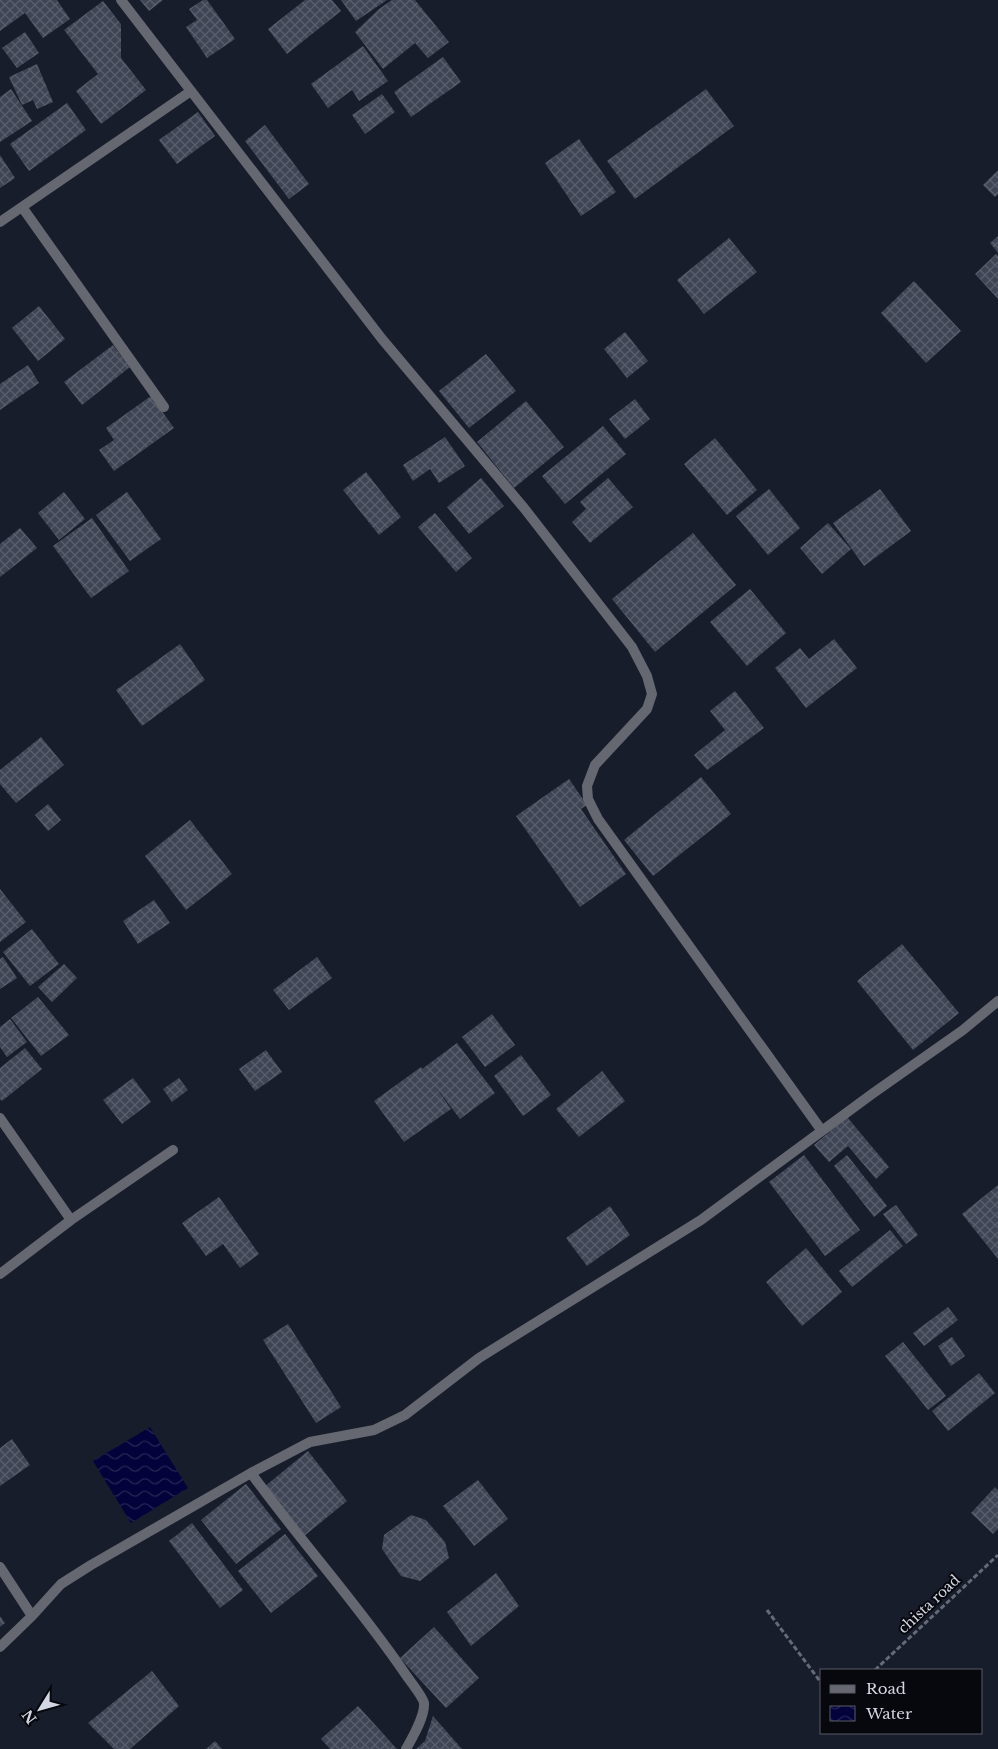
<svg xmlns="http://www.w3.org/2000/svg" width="998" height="1749" font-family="'Libre Baskerville',serif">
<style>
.water{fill:url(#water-waves)}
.building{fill:url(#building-cross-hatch)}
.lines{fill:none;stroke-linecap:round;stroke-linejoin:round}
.path{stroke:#656a77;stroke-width:3;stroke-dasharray:5 2.5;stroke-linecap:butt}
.minor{stroke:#656870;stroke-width:10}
.labels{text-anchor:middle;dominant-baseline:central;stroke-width:4;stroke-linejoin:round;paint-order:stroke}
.street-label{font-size:14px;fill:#d3d7e1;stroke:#06080e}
</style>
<defs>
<pattern id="water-waves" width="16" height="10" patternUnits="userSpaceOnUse" patternTransform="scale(1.25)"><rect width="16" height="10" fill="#03023a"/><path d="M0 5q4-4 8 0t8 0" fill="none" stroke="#272656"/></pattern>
<pattern id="building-cross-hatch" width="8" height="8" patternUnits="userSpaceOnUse" patternTransform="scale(1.25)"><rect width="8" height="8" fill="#3f4555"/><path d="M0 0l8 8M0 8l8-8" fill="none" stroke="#5a5f6d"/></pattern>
</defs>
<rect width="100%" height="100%" fill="#181d2c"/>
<path class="water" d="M150,1427L188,1488L131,1523L93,1461Z"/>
<path class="building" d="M0,0H57L70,19L43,38L25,13L0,31Z
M140,0H163L149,11Z
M203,0H207L235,39L207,58L186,27L197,20L189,9Z
M305,0H332L341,11L287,54L268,29Z
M341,0H387L356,21Z
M392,0H415L449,42L428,58L415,43L383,69L355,32L379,9Z
M103,1L121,24V58L146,90L101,124L76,91L98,74L64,30Z
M25,32L39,53L17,68L2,48Z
M363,46L388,81L359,101L352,90L328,108L311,84Z
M443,57L461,82L411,117L394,92Z
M37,64L53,102L37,109L33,100L22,105L9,77Z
M11,89L32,121L0,142V97Z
M706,89L734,126L635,199L607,161Z
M382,94L395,112L365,134L352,115Z
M67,103L86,130L29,171L10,144Z
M198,112L215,136L177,164L159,140Z
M265,125L309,184L289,199L245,141Z
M579,139L616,192L581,216L545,163Z
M0,155L15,178L0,188Z
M998,170V194L995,197L983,185Z
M998,236V253L990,243Z
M729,238L757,272L704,314L677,280Z
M996,254L998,256V299L975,274Z
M914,281L961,331L926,363L881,313Z
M39,306L65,339L38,361L12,328Z
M625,332L648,361L627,378L604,349Z
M113,345L130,367L82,405L64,382Z
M486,354L516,391L469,428L439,391Z
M28,365L39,383L0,410V384Z
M151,396L174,428L114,471L99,450L114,440L106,428Z
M635,399L650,419L625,439L609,419Z
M526,401L564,447L514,488L477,442Z
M603,426L626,454L565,504L542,476Z
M445,437L465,466L439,483L430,469L413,481L403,465Z
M715,438L757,490L727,515L684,464Z
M366,472L401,517L379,535L343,490Z
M481,478L504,506L469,534L447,507Z
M608,478L633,507L590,543L572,522L586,509L580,502Z
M769,489L800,528L768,555L736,516Z
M880,489L911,531L864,566L833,523Z
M64,492L85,519L59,540L38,513Z
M127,492L161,539L130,561L96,515Z
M435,513L472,558L456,572L418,527Z
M92,518L129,571L91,598L53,546Z
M828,523L851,549L822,574L800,548Z
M20,528L37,548L0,577V544Z
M693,533L736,585L655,652L612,599Z
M750,589L786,633L747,666L710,622Z
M834,639L857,668L806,708L775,668L800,648L809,659Z
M180,644L205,680L142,726L116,690Z
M735,691L764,728L707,770L694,755L725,730L710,711Z
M41,737L64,765L16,803L0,784V770Z
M701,777L731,814L653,876L624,840Z
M569,779L587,805L581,809L626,874L580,907L516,816Z
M48,804L61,820L48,831L35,815Z
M190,820L232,874L186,910L145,856Z
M0,889L26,922L0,942Z
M154,900L170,923L138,944L123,921Z
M32,929L59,964L30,986L3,952Z
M902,944L959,1013L913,1050L857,981Z
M3,957L17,978L0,989V959Z
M317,957L332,978L289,1010L273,990Z
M64,964L77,978L52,1002L38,987Z
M38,997L69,1035L41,1056L11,1018Z
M492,1014L515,1045L485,1067L462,1037Z
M10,1019L27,1042L7,1057L0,1047V1027Z
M457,1043L495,1093L460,1119L435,1086L451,1109L404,1142L374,1101L421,1067L422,1069Z
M25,1048L42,1069L2,1101L0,1099V1068Z
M266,1050L282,1072L255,1091L239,1069Z
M521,1055L551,1095L523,1116L494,1076Z
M602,1071L625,1101L579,1137L556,1109Z
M133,1078L151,1102L122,1124L103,1100Z
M179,1078L188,1090L172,1102L163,1089Z
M847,1117L889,1167L876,1179L848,1146L829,1162L814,1145Z
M804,1155L860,1230L825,1256L769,1182Z
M847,1155L887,1206L874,1217L834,1166Z
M998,1185V1259L962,1214Z
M219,1197L259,1254L240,1268L223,1244L206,1256L182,1223Z
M896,1205L918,1235L906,1244L883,1214Z
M610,1206L630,1235L587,1266L566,1238Z
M890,1230L903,1246L852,1287L839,1271Z
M806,1248L842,1292L802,1326L766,1282Z
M948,1307L958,1320L924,1346L913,1333Z
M288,1324L341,1407L316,1423L263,1340Z
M952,1337L965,1356L951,1366L938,1346Z
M903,1342L946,1396L928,1410L885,1356Z
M979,1373L995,1393L948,1431L932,1411Z
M12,1439L30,1465L0,1486V1448Z
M308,1451L347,1501L303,1537L264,1487Z
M478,1480L508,1519L474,1546L443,1506Z
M246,1484L281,1529L236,1564L201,1520Z
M995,1487L998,1490V1529L993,1534L971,1513Z
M411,1515L426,1520L445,1542L449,1558L420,1581L401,1576L382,1549L384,1535Z
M192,1523L243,1590L220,1608L169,1541Z
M285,1534L318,1576L271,1613L238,1571Z
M496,1573L519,1606L471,1646L447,1612Z
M0,1616L5,1623L0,1627Z
M434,1627L479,1678L446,1708L400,1658Z
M152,1671L179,1706L130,1749H114L88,1723Z
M358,1706L397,1749H330L321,1739Z
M433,1716L462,1749H416L425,1741Z
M215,1741L222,1749H206Z"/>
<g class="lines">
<path class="path" d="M767,1610L822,1684
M875,1670L998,1555"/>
<path class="minor" d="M121,0L382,339L524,508L632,647L647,676L652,694L647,709L595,765L587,786L588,799L598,819L822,1131
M22,207L164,407
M0,222L191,91
M0,1118L71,1220
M0,1274L71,1220L173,1150
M251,1473C301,1542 358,1604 406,1675C410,1681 423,1697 424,1703C425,1717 412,1738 406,1749
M0,1567L32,1616
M0,1647L32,1616L61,1584L91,1565L251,1473L310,1442L374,1430L405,1415L479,1358L701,1220L872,1094L963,1030L998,1001"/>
</g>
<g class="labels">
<g class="street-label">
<text transform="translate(929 1604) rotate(-43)">chista road</text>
</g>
</g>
<rect x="820" y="1669" width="162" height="65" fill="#06080e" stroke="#585b62"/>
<rect x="830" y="1685" width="25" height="8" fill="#656870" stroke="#585b62"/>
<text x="866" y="1694" font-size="15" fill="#d3d7e1">Road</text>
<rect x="830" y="1706" width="25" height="15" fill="url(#water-waves)" stroke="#585b62"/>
<text x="866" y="1719" font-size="15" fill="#d3d7e1">Water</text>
<g transform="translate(40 1709) rotate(233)" stroke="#06080e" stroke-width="4" paint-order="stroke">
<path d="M0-4L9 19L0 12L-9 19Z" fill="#d3d7e1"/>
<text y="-8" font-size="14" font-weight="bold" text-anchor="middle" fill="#d3d7e1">N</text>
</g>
</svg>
